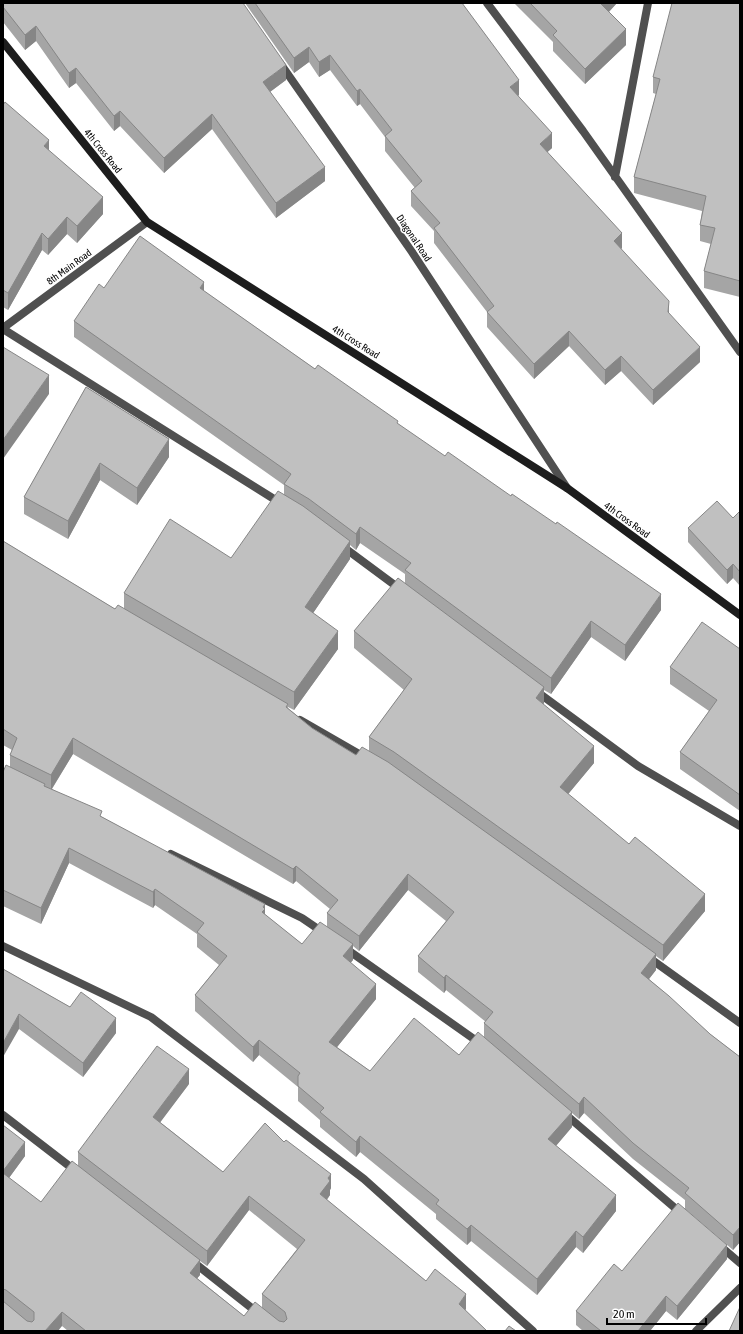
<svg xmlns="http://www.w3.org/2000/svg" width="743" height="1334" font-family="'Asap Condensed',sans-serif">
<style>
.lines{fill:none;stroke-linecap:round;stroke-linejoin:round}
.minor{stroke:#505050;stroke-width:8}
.secondary{stroke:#1d1d1d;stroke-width:8}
.wall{fill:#a5a5a5;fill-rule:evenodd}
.shaded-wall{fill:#868686}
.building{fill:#c0c0c0;stroke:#868686}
.labels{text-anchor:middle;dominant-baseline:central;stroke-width:3;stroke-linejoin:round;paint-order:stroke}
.street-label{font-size:10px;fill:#000;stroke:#fff}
</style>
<rect width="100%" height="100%" fill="#fff"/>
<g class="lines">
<path class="minor" d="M487,3L583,131L740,352
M280,63L412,252L567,488
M615,177L648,3
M3,328L147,222
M3,329L282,504
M342,546L400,589
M536,691L638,766L740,826
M300,720L366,758
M171,854L302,918L324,933
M3,946L151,1017L364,1179L533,1331
M345,948L481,1044
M648,957L740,1023
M565,1114L682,1214
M3,1115L77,1172
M719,1245L740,1263
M192,1261L258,1313
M696,1331L740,1288"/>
<path class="secondary" d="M3,42L147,222L567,488L740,615"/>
</g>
<path class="wall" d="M3,3L286,80L270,92L325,181L276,218L212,129L164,173L120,126L114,131L76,83L69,88L36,41L25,50L3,22Z
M245,3H462L519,95L518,96L552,148L547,152L622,248L621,249L669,314L700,362L653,405L621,371L605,385L569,346L534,379L487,327V312L434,243V231L411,206V191L415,188L385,151V137L360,104L357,106L330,70L319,77L309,62L294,73Z
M514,3H617L609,12L626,45L585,84L553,51V42Z
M740,3V297L704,288V271L711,244L700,241V225L702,211L634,193V177L656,94L653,93V77Z
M3,105L49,151L103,214L77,243L67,234L48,255L42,250L8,310L3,307Z
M104,288L204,291L315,369L398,424L661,610L625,661L591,637L551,694L544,690V703L543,705L594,763L568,794L705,911L663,961L656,956V970L649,979L710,1034L740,1057V1242L733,1250L685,1209V1200L633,1159L584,1113L579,1119L572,1113V1127L556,1146L616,1211L583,1253L576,1247L537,1295L471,1241L467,1245L436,1219V1214L360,1152L356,1157L320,1127V1120L298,1101V1087L259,1055L253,1062L195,1011V995L219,965L197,947V934L155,905L153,908L69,863L41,924L3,906V772L10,767V755L12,750L3,745V541L115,609H124V593L231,558L284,494V485L74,337V321ZM360,543L405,574V583L354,631V648L404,690L369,737V751L356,755L312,728L288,708V707L294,710L338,649L313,613L350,559V545L356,550ZM73,754L293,884L296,881L330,909L327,913V927L302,944L265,915V908L52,789ZM408,890L446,921L418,956V972L444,993L446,990L486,1022L484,1023V1038L459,1055L370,1071L337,1047L376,999L350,963L353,960V946L359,951Z
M86,387L169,457L137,505L100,480L68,539L24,514V497Z
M740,511V586L733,578L727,584L688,542V528L733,518Z
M740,649V811L680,769V752L709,711L670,684V667Z
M3,969L116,1033L83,1077L19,1029Z
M189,1084L160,1122L223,1172L331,1188L330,1190V1195L327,1200L426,1281L466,1309L465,1310L487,1331H68L62,1326L3,1331V1125L25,1156L9,1178L41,1202L78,1166V1152ZM249,1210L297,1249L262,1294V1308L244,1316L197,1278L200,1275V1261L207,1266Z
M727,1259L677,1320L666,1311L650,1331H583L576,1325V1311L622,1271Z"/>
<path class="shaded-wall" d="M602,3H617L601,20V4Z
M36,26V41L25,50V35Z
M626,29V45L585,84V69Z
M309,47V62L294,73V58Z
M330,55V70L319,77V62Z
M286,65V80L263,97V82Z
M76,68V83L69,88V73Z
M519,80V95L510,102V87Z
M360,89V104L357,106V91Z
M120,111V126L114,131V116Z
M212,114V129L164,173V158Z
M552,133V148L540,159V144Z
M49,140V157L44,146Z
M325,167V181L276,218V203Z
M103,197V214L77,243V226Z
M67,217V234L48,255V239Z
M42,233V250L8,310V293Z
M622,233V248L614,255V241Z
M204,282V298L200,288Z
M669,301V316L668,312Z
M569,331V346L534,379V364Z
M700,347V362L653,405V390Z
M621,356V371L605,385V370Z
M49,375V394L3,459V440Z
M169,439V457L137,505V488Z
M100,463V480L68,539V521Z
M360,527V543L356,550V534Z
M350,541V559L305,625V607Z
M733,564V578L727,584V570Z
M661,594V610L625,661V645Z
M591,621V637L551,694V678Z
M338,631V649L294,710V692Z
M544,687V703L536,715V698Z
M73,738V754L51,790V775Z
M594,746V763L560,804V787Z
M69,848V863L41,924V908Z
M296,866V881L293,884V869Z
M408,874V890L359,951V936Z
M155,889V905L153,908V892Z
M705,894V911L663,961V945Z
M265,904V924L262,928L263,907Z
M353,944V960L343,972V956Z
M656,954V970L641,989V973Z
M446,975V990L444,993V978Z
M376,984V999L329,1057V1042Z
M19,1014V1029L3,1057V1043Z
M116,1018V1033L83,1077V1063Z
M259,1040V1055L253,1062V1047Z
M189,1069V1084L153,1132V1117Z
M584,1097V1113L579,1119V1104Z
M572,1112V1127L548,1155V1139Z
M360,1136V1152L356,1157V1142Z
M25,1142V1156L3,1186V1171Z
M331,1174V1188L330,1190V1195L320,1208V1194L328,1178Z
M616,1195V1211L583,1253V1237Z
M249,1196V1210L207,1266V1251Z
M471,1225V1241L467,1245V1229Z
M740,1227V1242L733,1250V1235Z
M576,1231V1247L537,1295V1279Z
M727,1245V1259L677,1320V1306Z
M200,1260V1275L190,1287V1273Z
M466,1294V1309L459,1318V1304Z
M666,1296V1311L650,1331H638Z
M62,1312V1326L58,1331H45Z"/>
<path class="building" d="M3,3H243L286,65L263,82L325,167L276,203L212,114L164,158L120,111L114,116L76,68L69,73L36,26L25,35L3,7Z
M255,3H462L519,80L510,87L552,133L540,144L622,233L614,241L669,301L668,312L700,347L653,390L621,356L605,370L569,331L534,364L487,312L494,306L434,228L440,223L411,191L422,181L385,136L392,130L360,89L357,91L330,55L319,62L309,47L294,58Z
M530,3H602L601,4L626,29L585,69L553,35L557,31Z
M672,3H740V281L704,271L715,228L700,225L706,196L634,177L660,79L653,77Z
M5,102L49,140L44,146L103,197L77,226L67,217L48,239L42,233L8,293L3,290V105Z
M140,236L204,282L200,288L315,369L318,365L398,421L397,423L445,456L448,452L511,496L512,494L556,524L557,522L661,594L625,645L591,621L551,678L405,570L411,563L360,527L356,534L309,499L284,484L291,474L74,321L99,284L104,288Z
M3,347L49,375L3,440Z
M86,387L169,439L137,488L100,463L68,521L24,497Z
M278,491L303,506L350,541L305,607L338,631L294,692L124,593L170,519L231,558Z
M717,501L733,518L740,511V572L733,564L727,570L688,528Z
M3,541L115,609L118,605L288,704L286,707L312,728L356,755L362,747L388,762L656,954L641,973L669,996L710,1034L740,1057V1227L733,1235L685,1193L689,1188L633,1143L584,1097L579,1104L484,1023L493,1012L446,975L444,978L418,956L454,912L408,874L359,936L327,913L338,900L296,866L293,869L73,738L51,775L10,755L17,738L3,729Z
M398,578L544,687L536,698L594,746L560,787L629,844L635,837L705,894L663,945L394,752L369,737L412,679L354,631Z
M702,622L740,649V795L680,752L717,700L670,667Z
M6,765L45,784L44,786L102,811L100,816L265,904L263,907L265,909L262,912L302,944L320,922L353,944L343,956L376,984L329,1042L370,1071L414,1018L459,1055L478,1032L572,1112L548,1139L616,1195L583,1237L576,1231L537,1279L471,1225L467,1229L436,1204L439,1200L360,1136L356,1142L320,1112L324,1108L298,1086V1076L300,1073L259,1040L253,1047L195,995L227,956L197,932L204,923L155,889L153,892L69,848L41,908L3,890V772Z
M3,969L70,1007L81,992L116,1018L83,1063L19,1014L3,1043Z
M157,1046L189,1069L153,1117L223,1172L265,1123L284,1142L286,1140L331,1174L328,1178L330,1181L320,1194L426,1281L435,1269L466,1294L459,1304L487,1331H86L62,1312L45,1331H3V1301L27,1321L32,1322L34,1320V1312L6,1290L3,1289V1173L41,1202L72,1161L200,1260L190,1273L244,1316L255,1302L279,1321L284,1322L287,1319L285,1312L262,1294L305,1240L249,1196L207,1251L78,1152Z
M3,1125L25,1142L3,1171Z
M678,1203L727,1245L677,1306L666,1296L638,1331H601L576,1311L614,1264L622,1271Z
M740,1307V1331H729Z
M509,1326L516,1331H505Z"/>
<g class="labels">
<g class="street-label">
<text transform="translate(103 151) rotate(51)">4th Cross Road</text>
<text transform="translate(414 238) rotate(56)">Diagonal Road</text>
<text transform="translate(69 267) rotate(-36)">8th Main Road</text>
<text transform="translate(356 342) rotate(32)">4th Cross Road</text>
<text transform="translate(627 520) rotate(36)">4th Cross Road</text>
</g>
</g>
<rect width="743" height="1334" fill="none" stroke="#000000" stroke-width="8"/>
<path d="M607 1318v6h99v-6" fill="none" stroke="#000000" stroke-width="2"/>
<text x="613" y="1318" font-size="12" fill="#000000" stroke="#ffffff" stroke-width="3" paint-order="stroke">20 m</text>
</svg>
